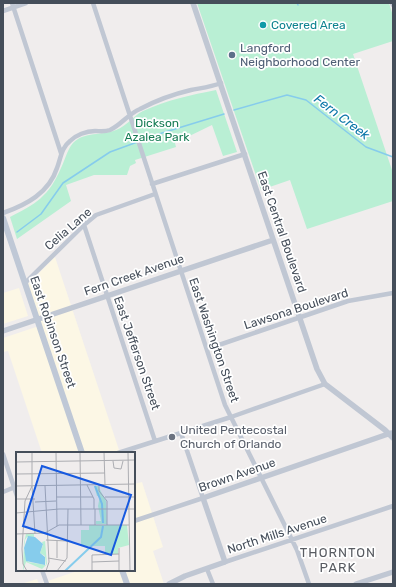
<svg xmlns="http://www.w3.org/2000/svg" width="396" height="587" font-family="Rubik,sans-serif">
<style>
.commercial{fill:#fcf7e5}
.green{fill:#b9efd4}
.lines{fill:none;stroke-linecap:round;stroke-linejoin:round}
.stream{stroke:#86ccec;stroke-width:1.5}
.minor{stroke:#c0c7d3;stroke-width:4.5}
.tertiary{stroke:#c0c7d3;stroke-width:5.5}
.secondary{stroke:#bfc8d6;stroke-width:6}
.culture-dot{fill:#0f9aa8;stroke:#fff;stroke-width:1.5}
.service-dot{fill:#5c6f8a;stroke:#fff;stroke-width:1.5}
.worship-dot{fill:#6b7280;stroke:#fff;stroke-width:1.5}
.labels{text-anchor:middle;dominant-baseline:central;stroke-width:3.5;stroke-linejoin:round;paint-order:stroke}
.culture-label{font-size:12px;fill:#0d838f;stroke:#fff;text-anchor:start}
.service-label{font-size:12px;fill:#4e5e75;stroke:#fff;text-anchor:start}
.park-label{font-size:12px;fill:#157c53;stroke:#fff}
.street-label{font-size:12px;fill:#454e5a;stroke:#fff}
.worship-label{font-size:12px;fill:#5b616d;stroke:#fff;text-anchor:start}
.water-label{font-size:13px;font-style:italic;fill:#0a76a8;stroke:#fff}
.neighbourhood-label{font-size:13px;letter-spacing:1px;fill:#595c62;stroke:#fff}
.inset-river{fill:none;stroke:#86ccec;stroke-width:2}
.inset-road{fill:none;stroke:#acadb2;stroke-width:1}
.view{fill:#1659e0;fill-opacity:0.15;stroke:#1659e0;stroke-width:2}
.inset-edge{fill:none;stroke:#454e5a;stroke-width:2}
</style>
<rect width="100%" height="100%" fill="#f0eded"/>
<path class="commercial" d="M55,257L120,453H42L8,351L3,352V338L39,326L26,286Z
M19,288L28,316L3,324V293Z
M142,482L163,547L153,551L164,584L175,580L176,584H21L37,579L39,584L80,570H134V484Z"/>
<path class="green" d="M197,3H389L393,16V41L353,54L393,173V201L307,229L290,180L261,190Z
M216,90L237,152L223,156L212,125L175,143L176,147L135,160L136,163L130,166L127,175H94L66,185L71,201L17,239L10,217C36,204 49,196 61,168C65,160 67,150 73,143C85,131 101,136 116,130C127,126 133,116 143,111C167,100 191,95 216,90Z"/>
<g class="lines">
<path class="stream" d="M297,3L298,5
M234,110L287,95L306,100L366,147L393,157
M17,232L41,214L63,183L110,152L162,133L224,114"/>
<path class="minor" d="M12,3L61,153
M93,3L225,405L297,550L309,584
M392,3L393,5
M3,11L26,3
M152,184L245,154
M3,213C26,205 49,193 57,168C61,158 61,148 70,141C76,135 86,131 95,131C100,131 105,132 110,130C121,125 128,114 140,109C155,101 174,94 191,90C201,88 211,87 221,83
M84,225L155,441
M25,283L84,225L96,215L155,194
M207,349L348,301L393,293
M118,453L231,417L325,384
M3,454L17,496
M3,492L15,487
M134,521L203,498L181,433
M225,562L393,506
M207,569L213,584
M42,570L47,584"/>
<path class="tertiary" d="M193,3L317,369L325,384L385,430L393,438
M3,331L273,240
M169,584L185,576L225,562L203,498L391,433
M356,584L393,572"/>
<path class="secondary" d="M3,218L82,453
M122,570L127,584"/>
</g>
<circle class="culture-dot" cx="263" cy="25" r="4"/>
<circle class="service-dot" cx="232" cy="55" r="4"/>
<circle class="worship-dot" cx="172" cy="437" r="4"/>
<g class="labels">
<g class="culture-label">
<text x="271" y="25">Covered Area</text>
</g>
<g class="service-label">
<text x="240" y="48">Langford<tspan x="240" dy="14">Neighborhood Center</tspan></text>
</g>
<g class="park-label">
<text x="157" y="123">Dickson<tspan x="157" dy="14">Azalea Park</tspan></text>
</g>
<g class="street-label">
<text transform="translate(68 229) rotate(-41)">Celia Lane</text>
<text transform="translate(282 232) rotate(71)">East Central Boulevard</text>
<text transform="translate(134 275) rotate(-19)">Fern Creek Avenue</text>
<text transform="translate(296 309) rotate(-18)">Lawsona Boulevard</text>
<text transform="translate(53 332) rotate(71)">East Robinson Street</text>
<text transform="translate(214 340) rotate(71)">East Washington Street</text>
<text transform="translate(137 353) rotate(71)">East Jefferson Street</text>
<text transform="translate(237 475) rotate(-19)">Brown Avenue</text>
<text transform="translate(277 534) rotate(-18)">North Mills Avenue</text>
</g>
<g class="worship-label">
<text x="180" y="430">United Pentecostal<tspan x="180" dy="14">Church of Orlando</tspan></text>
</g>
<g class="water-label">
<text transform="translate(342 117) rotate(37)">Fern Creek</text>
</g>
<g class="neighbourhood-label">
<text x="338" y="552">THORNTON<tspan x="338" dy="15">PARK</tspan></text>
</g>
</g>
<g transform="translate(16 452)">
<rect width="119" height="119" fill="#f0eded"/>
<path d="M78,34H82L90,49L91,72H80V69H85L82,54L84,44H81ZM73,73H111L113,93L102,96V102H89V94H65V78H73ZM10,82H18V85H11L9,88L8,97L12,110L30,113L29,104L24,101L27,93L26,90L29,89L31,112L26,117L10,110L7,119L8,90Z" fill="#b9efd4"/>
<path d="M12,84L19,85L27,92L24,101L29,105V113L10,109L8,96Z" fill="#86ccec"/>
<path class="inset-river" d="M79,34L86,52L87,71M49,119L85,85L87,74"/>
<path class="inset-road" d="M16,0V34M40,0L41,74M64,0L65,73M88,0L89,33M112,0L114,119M97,9L98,16L105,17L107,9M0,10L119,8M0,22L89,21M71,33L78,47V57M83,33V39L91,49V73M0,34L119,32M16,34L19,82M29,34L33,110L30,119M40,45H77M89,45H119M0,47H19M19,50L40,49M0,61L43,57H119M79,73V57M0,82L29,81L43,73H113M30,88L51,89M41,89V106M103,96V119M32,106L50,109M76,110L103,109M11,119L7,112L6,97L9,49L16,34M41,119L51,106L52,57M76,119V103L103,102"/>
<path class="view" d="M26,14L115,43L95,103L7,74Z"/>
<rect width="119" height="119" class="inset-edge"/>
</g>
<rect width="396" height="587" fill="none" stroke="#454e5a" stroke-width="8"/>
</svg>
